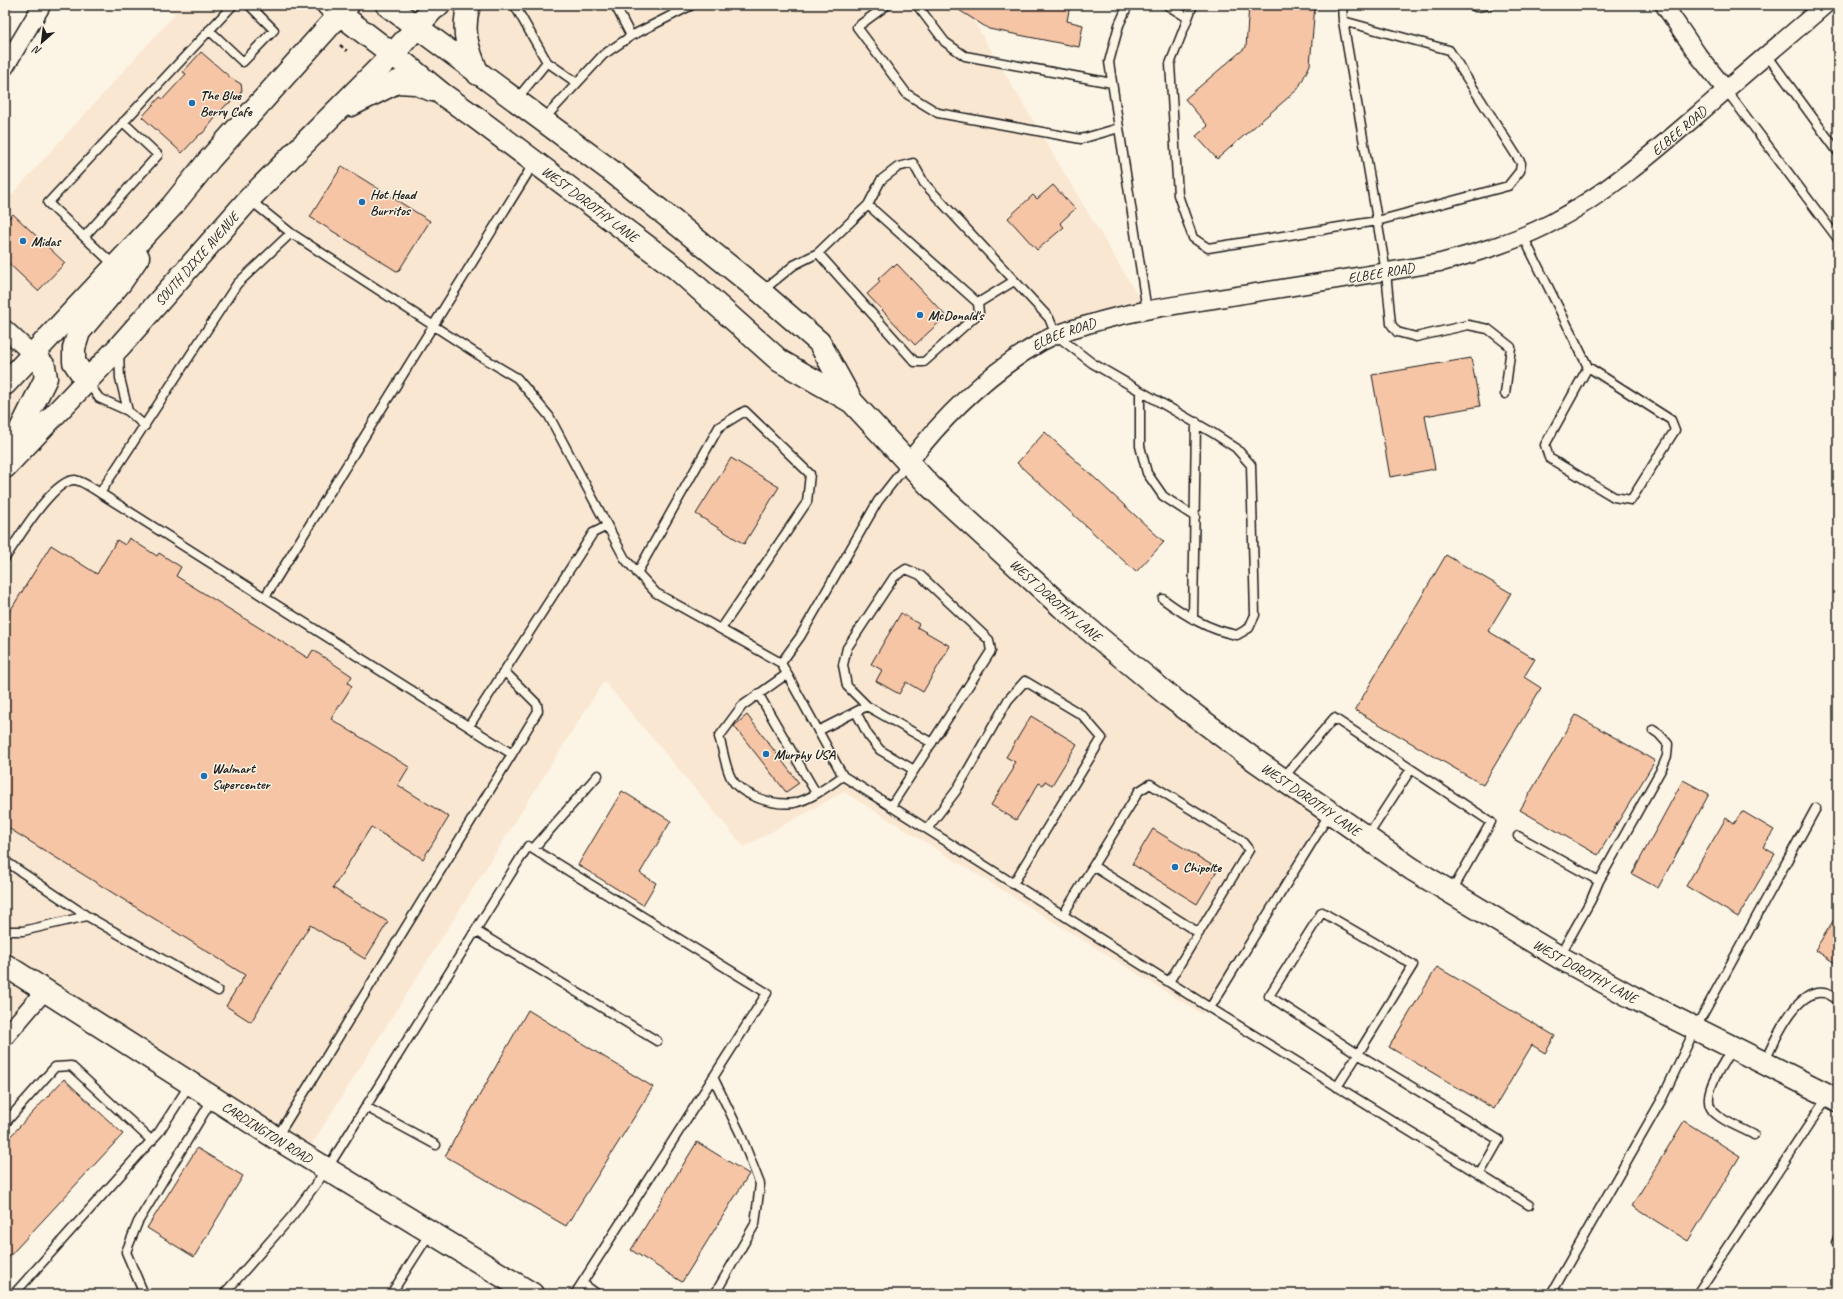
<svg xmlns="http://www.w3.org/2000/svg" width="1843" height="1299" font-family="Caveat,sans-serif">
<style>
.built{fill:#fae7d2}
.building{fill:#f6c5a6;stroke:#1c1c1c}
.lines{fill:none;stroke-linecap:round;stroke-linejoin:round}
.lane-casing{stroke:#1c1c1c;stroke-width:11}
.street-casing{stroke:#1c1c1c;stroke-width:20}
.secondary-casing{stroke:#1c1c1c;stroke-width:25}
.primary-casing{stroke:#1c1c1c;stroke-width:25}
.path{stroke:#1c1c1c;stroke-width:2.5;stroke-dasharray:4 3;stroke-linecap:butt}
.lane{stroke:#fcf5e5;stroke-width:8}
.street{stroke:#fcf5e5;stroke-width:17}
.secondary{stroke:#fcf5e5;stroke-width:22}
.primary{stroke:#fcf5e5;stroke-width:22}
.poi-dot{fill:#1f6fb2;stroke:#fcf5e5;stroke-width:1.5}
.labels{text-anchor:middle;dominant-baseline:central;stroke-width:3;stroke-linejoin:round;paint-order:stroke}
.poi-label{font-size:14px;font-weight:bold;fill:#1c1c1c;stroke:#fcf5e5;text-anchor:start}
.street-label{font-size:14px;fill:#1c1c1c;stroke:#fcf5e5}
</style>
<rect width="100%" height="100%" fill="#fcf5e5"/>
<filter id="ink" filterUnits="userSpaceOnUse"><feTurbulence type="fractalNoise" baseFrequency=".025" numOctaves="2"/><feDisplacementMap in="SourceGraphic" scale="8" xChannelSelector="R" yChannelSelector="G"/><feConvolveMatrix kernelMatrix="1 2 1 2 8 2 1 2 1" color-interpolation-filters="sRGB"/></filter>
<g filter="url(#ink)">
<path class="built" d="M165,5H964L1147,311L1056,336L908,463L1282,779L1330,813L1202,1014L844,792L744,847L604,681L305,1155L45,990L5,1034V202L175,14Z"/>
<path class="building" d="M951,5H1070L1067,21L1083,25L1079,47L989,29Z
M1249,5H1315L1310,65L1298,89L1217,159L1196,136L1208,126L1185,99L1246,47Z
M201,52L231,78L241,84L242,90L239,96L225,106L203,133L199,135L182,153L142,117L160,97L163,99L186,74L183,72Z
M342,166L430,221L398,272L310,217Z
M1053,185L1075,209L1060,223L1064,227L1037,250L1008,218L1033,195L1037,199Z
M13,214L65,263L38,291L5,260V222Z
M897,264L946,316L915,345L867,294L880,282L878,279L893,265L894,267Z
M1471,358L1480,406L1425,416L1435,469L1390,477L1372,375Z
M1045,432L1164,542L1136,572L1017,463Z
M731,458L779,487L744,544L696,514Z
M129,538L157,556L159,553L181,567L176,576L308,658L313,650L352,676L348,683L352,686L331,719L409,767L398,785L449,817L423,859L371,827L333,888L388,922L365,959L310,925L251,1022L226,1006L245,975L5,826V619L51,545L97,574L117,540L125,545Z
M1446,555L1511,593L1488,631L1535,659L1524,677L1541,688L1483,785L1355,710Z
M901,613L919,624L917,627L950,646L923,692L906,682L899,694L876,681L882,670L871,664Z
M747,715L799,783L786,792L734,726Z
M1576,715L1655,761L1598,855L1520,810Z
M1031,716L1077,744L1052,785L1045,781L1043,785L1039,783L1016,820L991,805L1014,768L1012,766L1015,762L1006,757Z
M1683,780L1709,794L1658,888L1632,874Z
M622,791L671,821L640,873L656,883L643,905L578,865Z
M1742,811L1774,830L1763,847L1775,854L1738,917L1686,886L1726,818L1734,824Z
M1153,829L1218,869L1197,904L1132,864Z
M1838,913V965L1815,950Z
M1437,967L1555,1036L1545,1053L1532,1045L1494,1109L1389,1047Z
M528,1010L653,1087L566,1226L445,1156Z
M64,1079L123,1134L5,1261V1142Z
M1684,1121L1740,1156L1688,1241L1632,1206Z
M697,1142L749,1174L682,1282L631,1250Z
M197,1148L243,1176L194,1257L147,1228Z"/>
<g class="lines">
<defs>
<path id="lane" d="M887,5L857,27L907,94L938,113L1081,139L1119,128
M917,5L945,42L965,56L1112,83
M1128,5L1119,25L1109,62L1147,311
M1167,5L1188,18
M1193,5L1170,64L1178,195L1193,238L1208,248L1377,221L1508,186L1520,171L1521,163L1449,50L1343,21
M1342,5L1343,21L1386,272L1391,324L1397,332L1416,337L1468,325L1488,329L1511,347L1505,394
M1472,5L1476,7L1491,5
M515,6L547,62
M209,30L243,62L274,30L249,5
M631,36L692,5
M1767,55L1838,152
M1726,90L1838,239
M516,100L547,62L577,83
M544,119L603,55L631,36L615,5
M250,200L291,233L477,354L517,378L549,416L625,559L656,593L781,663L800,637L878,501L908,463
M1523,236L1588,367L1545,445L1549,458L1614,497L1631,500L1675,430L1671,420L1588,367
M84,237L158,155L123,122
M818,253L915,362H924L979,313L978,303L868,205
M115,266L48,203L233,5
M762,291L794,265L818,253L868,205L881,180L898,167L913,163L924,183L1049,318L1056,335L1092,363L1213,433L1236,448L1251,465L1255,615L1249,628L1237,635C1209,630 1186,616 1163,599
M978,303L1014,281
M119,353L120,378L128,411
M87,381L99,398L128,411L145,426
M1140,391V446L1147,473L1163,496L1195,517
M100,493L237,284L291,233
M5,558C17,541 53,479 75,480C83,481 93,489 100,493L512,754L277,1137
M637,573L719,427L745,411L810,474L807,502L721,629
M265,597L534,163
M1193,619L1196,422
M781,663L843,776L1210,1008L1529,1205
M504,671L537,704L538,711L512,754
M787,674L742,706L719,737C723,749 725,766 731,778C741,796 775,806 794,803C812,799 828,786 843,776
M759,695L816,793
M856,712L868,735L880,750L914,770
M469,726L593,533L607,526
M818,731L867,706
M1283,778L1334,718L1491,822L1452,891
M891,806L991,651L989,640L920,575L906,569L894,577L847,648L843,665L847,686L867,706L932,743
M927,829L956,791L1008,700L1025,681L1082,715L1102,738L1013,884
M1518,836L1599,881
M1367,837L1411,769
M533,849L598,775
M5,861L87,916
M1093,866L1199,933
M1322,912L1413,965L1358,1054L1269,996Z
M1063,915L1139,791L1150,784L1241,840L1249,850L1169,982
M5,931H23L87,916L218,991
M476,931L657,1041
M1559,957L1591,900L1599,881L1662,768L1667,756L1668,744L1659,734L1653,730
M1210,1008L1330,813
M1732,1048C1723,1065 1696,1099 1716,1114C1726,1123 1742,1128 1754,1135
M1764,1063C1774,1042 1796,988 1824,993C1828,993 1834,998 1838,1000
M713,1077L740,1133L760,1184L755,1224L715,1294
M1337,1087L1358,1054L1499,1140L1479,1175
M366,1107L436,1145
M5,1123L55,1067L71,1066L152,1141
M1838,1239L1836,1244L1838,1245
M582,1283L597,1294
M14,1294L159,1132L190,1084
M144,1294L126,1252L138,1222L213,1098
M224,1294L293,1215L327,1169L528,846L767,993L575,1294
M391,1294L430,1233
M1551,1294L1661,1101L1695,1029L1816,808
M1697,1294L1828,1096"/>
<g id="street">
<path d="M1664,5L1698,55L1726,90"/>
<path d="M5,67L42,5"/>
<path d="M5,329L32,354"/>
<path id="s1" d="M908,463C945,415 989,372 1041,342C1055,334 1071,329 1086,325C1130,311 1177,305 1222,298C1296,286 1369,275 1443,262C1479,252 1517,241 1551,223C1610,192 1660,147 1710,104C1748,70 1787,38 1825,5"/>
<path d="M5,1037L45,990"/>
</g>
<g id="secondary">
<path id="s2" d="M5,965L276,1138L532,1294"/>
</g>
<g id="primary">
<path id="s3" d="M328,5L404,63L442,94L475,117L677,269L780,361L852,402"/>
<path id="s4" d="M387,5L614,173L761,292L819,342L852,402L930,486L1062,607L1110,647L1169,696L1256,761L1412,869L1559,957L1632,997L1838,1100"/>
<path d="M469,5C461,31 468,50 478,74"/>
<path d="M351,105L397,82L415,83L432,90"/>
<path d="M86,380L74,362V348L79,332L121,282L138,257"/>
<path d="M5,384L172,206L210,159L348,5"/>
<path d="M9,453L46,378L44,366L32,354"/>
<path id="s5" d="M5,467L119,347L249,199L392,55L433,9L439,5"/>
</g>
</defs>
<use href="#lane" class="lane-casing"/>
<use href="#street" class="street-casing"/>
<use href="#secondary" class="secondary-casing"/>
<use href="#primary" class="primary-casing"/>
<path class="path" d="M340,45L347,51"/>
<use href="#lane" class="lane"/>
<use href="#street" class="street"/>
<use href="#secondary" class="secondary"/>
<use href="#primary" class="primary"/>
</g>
</g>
<g class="poi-dot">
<circle cx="192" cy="103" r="4"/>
<circle cx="362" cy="202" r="4"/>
<circle cx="23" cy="241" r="4"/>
<circle cx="920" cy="315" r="4"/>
<circle cx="766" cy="754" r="4"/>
<circle cx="204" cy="776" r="4"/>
<circle cx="1175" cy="867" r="4"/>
</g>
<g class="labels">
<g class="poi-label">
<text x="200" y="95">The Blue<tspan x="200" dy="16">Berry Cafe</tspan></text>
<text x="370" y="194">Hot Head<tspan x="370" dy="16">Burritos</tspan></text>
<text x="31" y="241">Midas</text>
<text x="928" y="315">McDonald's</text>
<text x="774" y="754">Murphy USA</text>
<text x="212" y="768">Walmart<tspan x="212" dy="16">Supercenter</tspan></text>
<text x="1183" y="867">Chipolte</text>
</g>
<g class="street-label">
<text stroke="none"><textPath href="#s1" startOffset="865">ELBEE ROAD</textPath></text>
<text stroke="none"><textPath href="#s3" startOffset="329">WEST DOROTHY LANE</textPath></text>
<text stroke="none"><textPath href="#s5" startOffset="283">SOUTH DIXIE AVENUE</textPath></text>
<text stroke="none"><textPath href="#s1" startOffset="529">ELBEE ROAD</textPath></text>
<text stroke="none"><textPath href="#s1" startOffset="205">ELBEE ROAD</textPath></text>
<text stroke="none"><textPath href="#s4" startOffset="901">WEST DOROTHY LANE</textPath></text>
<text stroke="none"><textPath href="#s4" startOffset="1225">WEST DOROTHY LANE</textPath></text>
<text stroke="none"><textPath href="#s4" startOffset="1549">WEST DOROTHY LANE</textPath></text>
<text stroke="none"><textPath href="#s2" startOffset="311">CARDINGTON ROAD</textPath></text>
</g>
</g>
<rect width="1843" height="1299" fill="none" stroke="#fcf5e5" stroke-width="20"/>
<rect x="10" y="10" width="1823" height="1279" fill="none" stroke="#1c1c1c" stroke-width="1.5" filter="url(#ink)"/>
<g transform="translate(42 42) rotate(208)" stroke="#fcf5e5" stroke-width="3" paint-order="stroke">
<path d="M0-3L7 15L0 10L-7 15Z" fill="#1c1c1c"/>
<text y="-6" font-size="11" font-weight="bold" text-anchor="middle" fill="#1c1c1c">N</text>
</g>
</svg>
